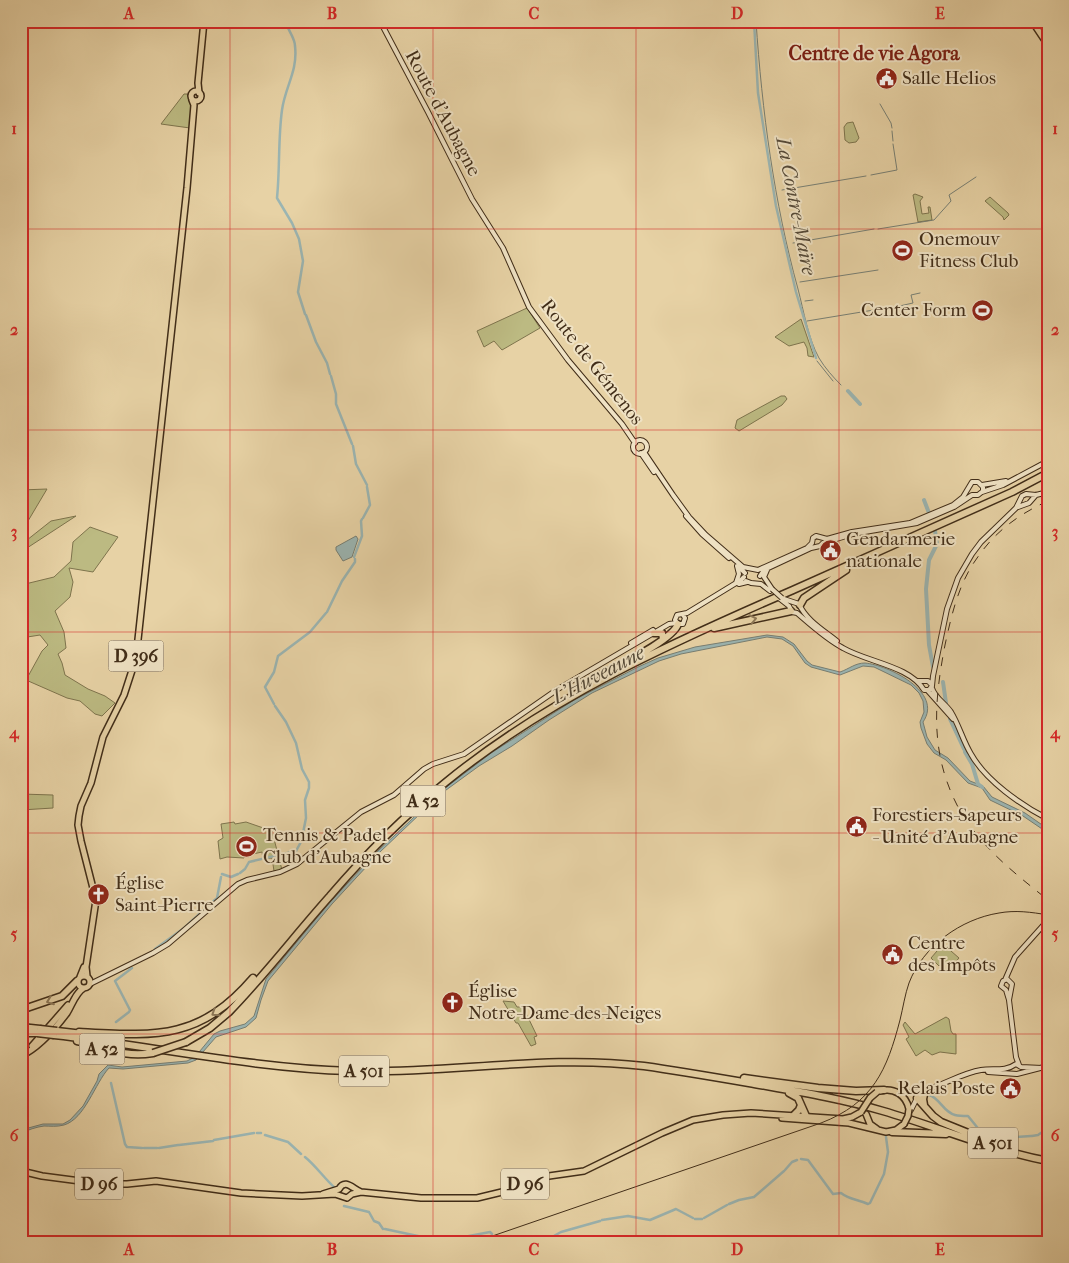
<svg xmlns="http://www.w3.org/2000/svg" width="1069" height="1263" font-family="'IM FELL French Canon',serif">
<style>
.green{fill:#bcba82;stroke:#7e744d}
.water{fill:#9bb5b2;stroke:#777f74}
.lines{fill:none;stroke-linecap:round;stroke-linejoin:round}
.stream{stroke:#777f74;stroke-width:1}
.canal{stroke:#9bb5b2;stroke-width:2.5}
.river{stroke:#9bb5b2;stroke-width:4}
.secondary-casing{stroke:#412d18;stroke-width:6}
.primary-casing{stroke:#412d18;stroke-width:8}
.motorway-casing{stroke:#412d18;stroke-width:9}
.secondary{stroke:#efe2c4;stroke-width:4}
.primary{stroke:#e7d2a5;stroke-width:5}
.motorway{stroke:#e7d2a5;stroke-width:6}
.tram{stroke:#412d18;stroke-width:1}
.rail{stroke:#412d18;stroke-width:1;stroke-dasharray:9 9;stroke-linecap:butt}
.secondary-bridge-casing{stroke:#412d18;stroke-width:6;stroke-linecap:butt}
.primary-bridge-casing{stroke:#412d18;stroke-width:8;stroke-linecap:butt}
.motorway-bridge-casing{stroke:#412d18;stroke-width:9;stroke-linecap:butt}
.secondary-bridge{stroke:#efe2c4;stroke-width:4}
.primary-bridge{stroke:#e7d2a5;stroke-width:5}
.motorway-bridge{stroke:#e7d2a5;stroke-width:6}
.oneway{stroke:#8c7757}
.grid{fill:none;stroke:#d62828;stroke-width:1;stroke-opacity:0.55}
.labels{text-anchor:middle;dominant-baseline:central;stroke-width:4;stroke-linejoin:round;paint-order:stroke}
.shield{fill:#efe2c4;stroke:#75634c;stroke-width:1}
.shield-label{font-size:18px;font-weight:bold;fill:#412d18}
.poi-label{font-size:19px;fill:#412d18;stroke:#efe2c4;text-anchor:start}
.street-label{font-size:19px;fill:#412d18;stroke:#efe2c4}
.neighbourhood-label{font-size:20px;font-weight:bold;fill:#7a1f14;stroke:#efe2c4}
.water-label{font-size:20px;font-style:italic;fill:#534837;stroke:#efe2c4}
.neatline{fill:none;stroke:#d62828;stroke-width:2}
.grid-label{font-size:16px;text-anchor:middle;font-weight:bold;fill:#d62828}
</style>
<rect width="100%" height="100%" fill="#e7d2a5"/>
<filter id="stains"><feTurbulence type="fractalNoise" baseFrequency=".004" numOctaves="4"/><feColorMatrix values="0 0 0 0 .2 0 0 0 0 .09 0 0 0 0 .02 0 0 0 .5 -.17"/></filter>
<radialGradient id="worn" r=".72"><stop offset=".6" stop-color="#630" stop-opacity="0"/><stop offset="1" stop-color="#630" stop-opacity=".3"/></radialGradient>
<path class="green" d="M184,94H187C195,104 192,115 190,128L161,124Z
M853,122L859,138L856,142L849,143L845,140L844,127L847,123Z
M915,194L923,197L920,201L922,214L929,213L928,207H930L932,220L918,222L913,195Z
M990,197L1008,213L1009,215L1004,220L1003,217L985,201Z
M527,308L540,328L502,350L494,341L484,347L477,331Z
M801,319L814,357L808,356L807,348L804,342L789,346L775,337Z
M781,396H785L787,399L782,405L739,431L735,428L737,420Z
M47,489L28,521L27,540L51,521L76,516L27,548L21,545V490Z
M90,527L118,537L93,572L69,568L73,582L70,597L55,611L64,632L66,648L58,654L62,663L65,675L88,689L105,696L115,703L102,716L95,714L80,701L67,698L26,680L42,651L48,645L40,635L21,638V585L54,577L71,561L73,542Z
M21,794L53,795V808L21,810Z
M234,822L235,824L246,822L272,831L282,870L274,871L272,858L263,859L262,852L244,856V858L227,857L220,859L218,841L223,838L221,824Z
M943,944L959,958L951,967L944,961L939,966L931,958Z
M503,1001L514,1002L517,1007H523L537,1036L534,1037L536,1044L531,1046L518,1023H516Z
M946,1017L949,1019L951,1031L953,1034H956V1054L940,1052L932,1055L925,1050L916,1056L906,1039L909,1037L903,1025L905,1022L915,1034Z"/>
<path class="water" d="M356,536L358,539L352,557L343,561L336,550V547Z
M767,635L783,637L794,644L807,661L812,665L840,672C849,669 855,663 865,663C888,665 944,692 923,722L927,737L935,750L948,758L970,781L983,786L992,797L1025,813L1048,829V833L1023,816L990,800L982,788L968,783L946,760L934,753L927,744L921,728L920,722L924,712L923,701L919,693L911,685L874,667L863,666L840,675L811,667L805,663L793,646L782,639L767,637L681,654L659,661L615,682L592,693L549,720L512,746L479,766L442,793L380,852L332,904L268,981L261,1000L256,1018L246,1027L216,1037L196,1060L188,1063L123,1069L109,1068C95,1083 85,1119 64,1125C57,1127 50,1126 44,1126C36,1127 28,1130 21,1133V1130L43,1124H63L70,1120L83,1106L97,1081L99,1074L108,1065L122,1067L187,1061L195,1057L214,1034L220,1031L245,1024L254,1016L266,979L330,902L379,850L411,820L440,792L491,753L574,700L638,667L658,658L695,647Z"/>
<g class="lines">
<path class="stream" d="M756,21C762,111 774,202 798,289C804,312 808,338 819,358C825,368 833,377 841,385
M761,28H795L815,24
M880,104L891,123L892,128
M892,131L893,141
M871,175L897,170L893,144
M782,190L866,176
M878,229L934,220L951,201L949,195L976,177
M793,243L874,229
M800,282L878,270
M805,301L813,300
M895,307L913,303L911,295L920,293
M807,321L886,308
M817,361L833,381"/>
<path class="canal" d="M286,21C287,30 295,37 295,46C298,71 285,87 282,110C278,139 280,169 277,198L292,223L299,239L303,261L298,292L305,314
M754,21L758,93L776,206L796,292L816,358
M886,308H887
M306,315L316,342L327,363L330,374
M331,376L336,394V404L352,444
M353,446L356,464L367,485
M363,518L370,505L367,487
M354,557L362,536L361,521L362,519
M327,612L342,581L355,562V559
M274,704L265,687L274,672L278,656L310,632L326,613
M275,706L286,722L296,743L302,769L309,782V788L305,800L306,818L302,838
M240,873L245,869L249,862L296,851L302,840
M222,874L231,877L238,874
M155,949L184,928L217,898L221,877
M116,1022L129,1012L130,1010L115,981L132,968
M111,1083L125,1144L127,1147L142,1148
M929,1095C940,1098 943,1112 955,1115C959,1116 964,1116 968,1116L981,1132L989,1135
M257,1133H261
M994,1134L1011,1129L1012,1136L1014,1137
M265,1135L288,1142L301,1154
M1032,1136L1038,1135L1048,1128
M1016,1137L1031,1136
M214,1140L254,1133
M179,1145L213,1141
M144,1148H157
M159,1148L178,1145
M305,1157C316,1166 324,1178 335,1188
M801,1159L808,1160L833,1194L841,1193C850,1200 857,1199 868,1204L870,1203L884,1174L888,1152L886,1137
M785,1170L792,1162L797,1160
M729,1204L739,1200L754,1197L784,1171
M344,1206L369,1212L374,1221L379,1223L383,1229
M704,1218L727,1205
M695,1219H702
M602,1220L628,1216L650,1220L676,1209L693,1218
M385,1229L441,1241
M443,1241L490,1232L492,1234
M495,1241L496,1242
M543,1242L561,1232L600,1221"/>
<path class="river" d="M848,391L860,404
M924,500L929,513
M933,667L929,645L926,589L929,560L937,544L935,531
M943,682L946,703
M950,719L964,749
M965,752L972,764L978,784L982,787"/>
<defs>
<path id="secondary" d="M380,21L428,112L472,199L503,248L529,307L568,360L622,424L635,443
M633 447a7 7 0 1 1 14 0a7 7 0 1 1-14 0Z
M644,452L673,495L689,517L706,535L743,567L758,570L807,548L812,543L813,538L816,536L827,539L852,532L910,523L953,505L963,497L972,482H978L983,487V491L978,495H972L954,507L917,523L853,534L823,543L820,546L811,548L764,570L760,576
M641,453L654,472
M982,485L1006,481
M982,492L1003,485L1048,461
M1018,507L1029,503L1036,495
M686,516L702,534L729,558
M738,566L745,573
M767,570L764,577L772,589
M746,581L751,583L761,584L770,591
M736,583L739,574L737,566
M739,584L747,582
M780,599L789,606L792,612L797,613C811,625 826,639 843,648C867,662 910,666 924,690H929L932,686L933,676L947,609L958,578L972,554L981,542L1016,508L1022,496L1026,494L1036,495L1048,492
M784,599L799,604C806,620 823,630 837,641
M683,615L685,618L683,624H678L675,620L677,615L687,613L741,580L744,577
M631,643L653,630
M917,681H928L932,685
M932,688C935,698 945,703 951,712C959,725 963,741 971,754C986,781 1021,805 1048,819
M928,691L953,719
M1005,980L1015,957L1048,920
M90,984L153,953L168,944L238,884L247,880L280,872L297,864L361,812L394,795L424,769L433,764L464,754L558,689L669,624L676,623
M1009,1000L1012,984L1007,979L1003,981L1001,986L1006,990L1009,1000L1016,1057L1019,1065
M988,1072L1017,1074L1048,1066
M898,1092C907,1092 916,1093 925,1090C944,1085 962,1073 981,1070C993,1068 1005,1072 1016,1064L1021,1067L1042,1068
M911,1110L917,1098L923,1092"/>
<path id="primary" d="M1032,21L1048,45
M191 96a5 5 0 1 1 10 0a5 5 0 1 1-10 0Z
M199,93L198,83L204,21
M78 982a6 6 0 1 1 12 0a6 6 0 1 1-12 0Z
M87,976L86,967L96,900L81,841L78,825L79,816L81,806L91,783L103,737L124,695L136,658L187,188L194,105L192,100
M80,977L84,967
M32,1046L68,1005
M21,1056C40,1047 55,1029 67,1013C72,1005 76,992 84,988
M880,1091C894,1087 906,1095 909,1109
M866,1114L870,1124L877,1129
M782,1118L849,1123L886,1132L896,1130L904,1124
M21,1171L42,1176L103,1184H127L156,1181L241,1193L302,1196L335,1194L347,1198L352,1194L361,1192
M323,1194L339,1189C345,1178 353,1189 361,1192L421,1198H477L502,1192L549,1176L584,1171L662,1133L693,1120L723,1115L751,1113L843,1119L852,1117L861,1112"/>
<path id="motorway" d="M800,605L804,598L846,570
M714,628L791,611
M654,633H662L663,639
M601,675C617,666 673,640 678,624
M21,1010L62,996L77,981
M21,1027L40,1029
M57,1031L83,1034
M79,1032C155,1036 199,1041 253,978
M21,1033H37
M54,1035C153,1046 251,1068 350,1071C449,1074 546,1054 644,1066C679,1071 714,1077 749,1083C794,1091 839,1098 883,1111C938,1127 991,1150 1048,1161
M77,1041C106,1047 122,1058 153,1053
M186,1042L210,1028L229,1012C265,975 296,934 330,896C365,855 404,816 446,782C550,697 671,643 793,590C866,558 939,524 1012,492L1048,473
M744,1078L818,1088L856,1091L884,1090
M789,1093L798,1098L806,1116
M917,1098L933,1116L941,1122L993,1143
M924,1105L923,1099L925,1090
M794,1115L799,1110L801,1105
M892,1132L946,1134"/>
</defs>
<use href="#secondary" class="secondary-casing"/>
<use href="#primary" class="primary-casing"/>
<use href="#motorway" class="motorway-casing"/>
<use href="#secondary" class="secondary"/>
<use href="#primary" class="primary"/>
<use href="#motorway" class="motorway"/>
<path class="tram" d="M475,1242L821,1123C873,1103 887,1070 900,1020C903,1008 905,994 909,983C923,946 961,919 999,913C1015,910 1031,912 1048,915"/>
<path class="rail" d="M1048,501C1021,513 997,530 980,554C959,581 952,613 945,645C934,702 930,752 957,805C978,845 1013,872 1048,900"/>
<defs>
<path id="secondary-bridge" d="M772,589L782,598"/>
<path id="primary-bridge" d="M861,1112L870,1098L877,1092
M904,1124L908,1116L909,1109"/>
<path id="motorway-bridge" d="M40,1029L57,1031
M37,1033L54,1035
M153,1053L186,1042"/>
</defs>
<use href="#secondary-bridge" class="secondary-bridge-casing"/>
<use href="#primary-bridge" class="primary-bridge-casing"/>
<use href="#motorway-bridge" class="motorway-bridge-casing"/>
<use href="#secondary-bridge" class="secondary-bridge"/>
<use href="#primary-bridge" class="primary-bridge"/>
<use href="#motorway-bridge" class="motorway-bridge"/>
</g>
<defs><path id="oneway-chevron" d="M-2-3.5L2.5 0L-2 3.5" fill="none" stroke-width="1.6" stroke-linecap="round" stroke-linejoin="round" transform="scale(1.25)"/></defs>
<g class="oneway">
<use href="#oneway-chevron" transform="translate(753 619) rotate(-12)"/>
<use href="#oneway-chevron" transform="translate(50 1001) rotate(159)"/>
<use href="#oneway-chevron" transform="translate(215 1013) rotate(147)"/>
</g>
<path class="grid" d="M230,21V1242M433,21V1242M636,21V1242M839,21V1242M21,229H1048M21,430H1048M21,632H1048M21,833H1048M21,1034H1048"/>
<defs>
<symbol id="civic-disc" viewBox="-11 -11 22 22"><circle r="9.5" fill="#8f2418" stroke="#efe2c4"/><path d="M-.6-6.5H3V-4.5H.6V-3L4-1V1h2V6H-6V1h2V-1L-.6-3ZM-1.2 2.5V6h2.4V2.5Z" fill="#fff"/></symbol>
<symbol id="stadium-disc" viewBox="-11 -11 22 22"><circle r="9.5" fill="#8f2418" stroke="#efe2c4"/><path d="M0-5a6.5 5 0 1 0 0 10a6.5 5 0 1 0 0-10ZM-3.5-1.8h7v3.6h-7Z" fill="#fff"/></symbol>
<symbol id="church-disc" viewBox="-11 -11 22 22"><circle r="9.5" fill="#8f2418" stroke="#efe2c4"/><path d="M-1.2-6h2.4v3.5h3.3v2.4h-3.3V6h-2.4V-.1h-3.3v-2.4h3.3Z" fill="#fff"/></symbol>
</defs>
<g fill-rule="evenodd">
<use href="#civic-disc" x="874" y="66" width="25" height="25"/>
<use href="#stadium-disc" x="890" y="238" width="25" height="25"/>
<use href="#stadium-disc" x="970" y="298" width="25" height="25"/>
<use href="#civic-disc" x="818" y="538" width="25" height="25"/>
<use href="#civic-disc" x="844" y="814" width="25" height="25"/>
<use href="#stadium-disc" x="234" y="834" width="25" height="25"/>
<use href="#church-disc" x="86" y="882" width="25" height="25"/>
<use href="#civic-disc" x="880" y="942" width="25" height="25"/>
<use href="#church-disc" x="440" y="990" width="25" height="25"/>
<use href="#civic-disc" x="998" y="1076" width="25" height="25"/>
</g>
<g class="labels">
<g class="shield">
<rect x="108.5" y="640.5" width="55" height="31" rx="4"/>
<rect x="400.5" y="785.5" width="45" height="31" rx="4"/>
<rect x="79.5" y="1033.5" width="45" height="31" rx="4"/>
<rect x="339" y="1055.5" width="50" height="31" rx="4"/>
<rect x="968" y="1127.5" width="50" height="31" rx="4"/>
<rect x="75" y="1168.5" width="48" height="31" rx="4"/>
<rect x="501" y="1168.5" width="48" height="31" rx="4"/>
</g>
<g class="shield-label">
<text x="136" y="656">D 396</text>
<text x="423" y="801">A 52</text>
<text x="102" y="1049">A 52</text>
<text x="364" y="1071">A 501</text>
<text x="993" y="1143">A 501</text>
<text x="99" y="1184">D 96</text>
<text x="525" y="1184">D 96</text>
</g>
<g class="poi-label">
<text x="902" y="78">Salle Helios</text>
<text x="919" y="239">Onemouv<tspan x="919" dy="22">Fitness Club</tspan></text>
<text x="966" y="310" text-anchor="end">Center Form</text>
<text x="846" y="539">Gendarmerie<tspan x="846" dy="22">nationale</tspan></text>
<text x="872" y="815">Forestiers-Sapeurs<tspan x="872" dy="22">- Unité d'Aubagne</tspan></text>
<text x="263" y="835">Tennis &amp; Padel<tspan x="263" dy="22">Club d'Aubagne</tspan></text>
<text x="115" y="883">Église<tspan x="115" dy="22">Saint-Pierre</tspan></text>
<text x="908" y="943">Centre<tspan x="908" dy="22">des Impôts</tspan></text>
<text x="468" y="991">Église<tspan x="468" dy="22">Notre-Dame-des-Neiges</tspan></text>
<text x="995" y="1088" text-anchor="end">Relais Poste</text>
</g>
<g class="street-label">
<text transform="translate(443 113) rotate(62)">Route d'Aubagne</text>
<text transform="translate(592 362) rotate(52)">Route de Gémenos</text>
</g>
<g class="neighbourhood-label">
<text x="874" y="53">Centre de vie Agora</text>
</g>
<g class="water-label">
<text transform="translate(796 206) rotate(79)">La Contre-Maïre</text>
<text transform="translate(598 675) rotate(-28)">L'Huveaune</text>
</g>
</g>
<rect width="1069" height="1263" fill="none" stroke="#e7d2a5" stroke-width="55"/>
<rect x="28" y="28" width="1014" height="1208" class="neatline"/>
<g class="grid-label">
<text x="129" y="19">A</text>
<text x="332" y="19">B</text>
<text x="534" y="19">C</text>
<text x="737" y="19">D</text>
<text x="940" y="19">E</text>
<text x="14" y="134">1</text>
<text x="1055" y="134">1</text>
<text x="14" y="335">2</text>
<text x="1055" y="335">2</text>
<text x="14" y="537">3</text>
<text x="1055" y="537">3</text>
<text x="14" y="738">4</text>
<text x="1055" y="738">4</text>
<text x="14" y="939">5</text>
<text x="1055" y="939">5</text>
<text x="14" y="1141">6</text>
<text x="1055" y="1141">6</text>
<text x="129" y="1255">A</text>
<text x="332" y="1255">B</text>
<text x="534" y="1255">C</text>
<text x="737" y="1255">D</text>
<text x="940" y="1255">E</text>
</g>
<rect width="100%" height="100%" filter="url(#stains)"/>
<rect width="100%" height="100%" fill="url(#worn)"/>
</svg>
